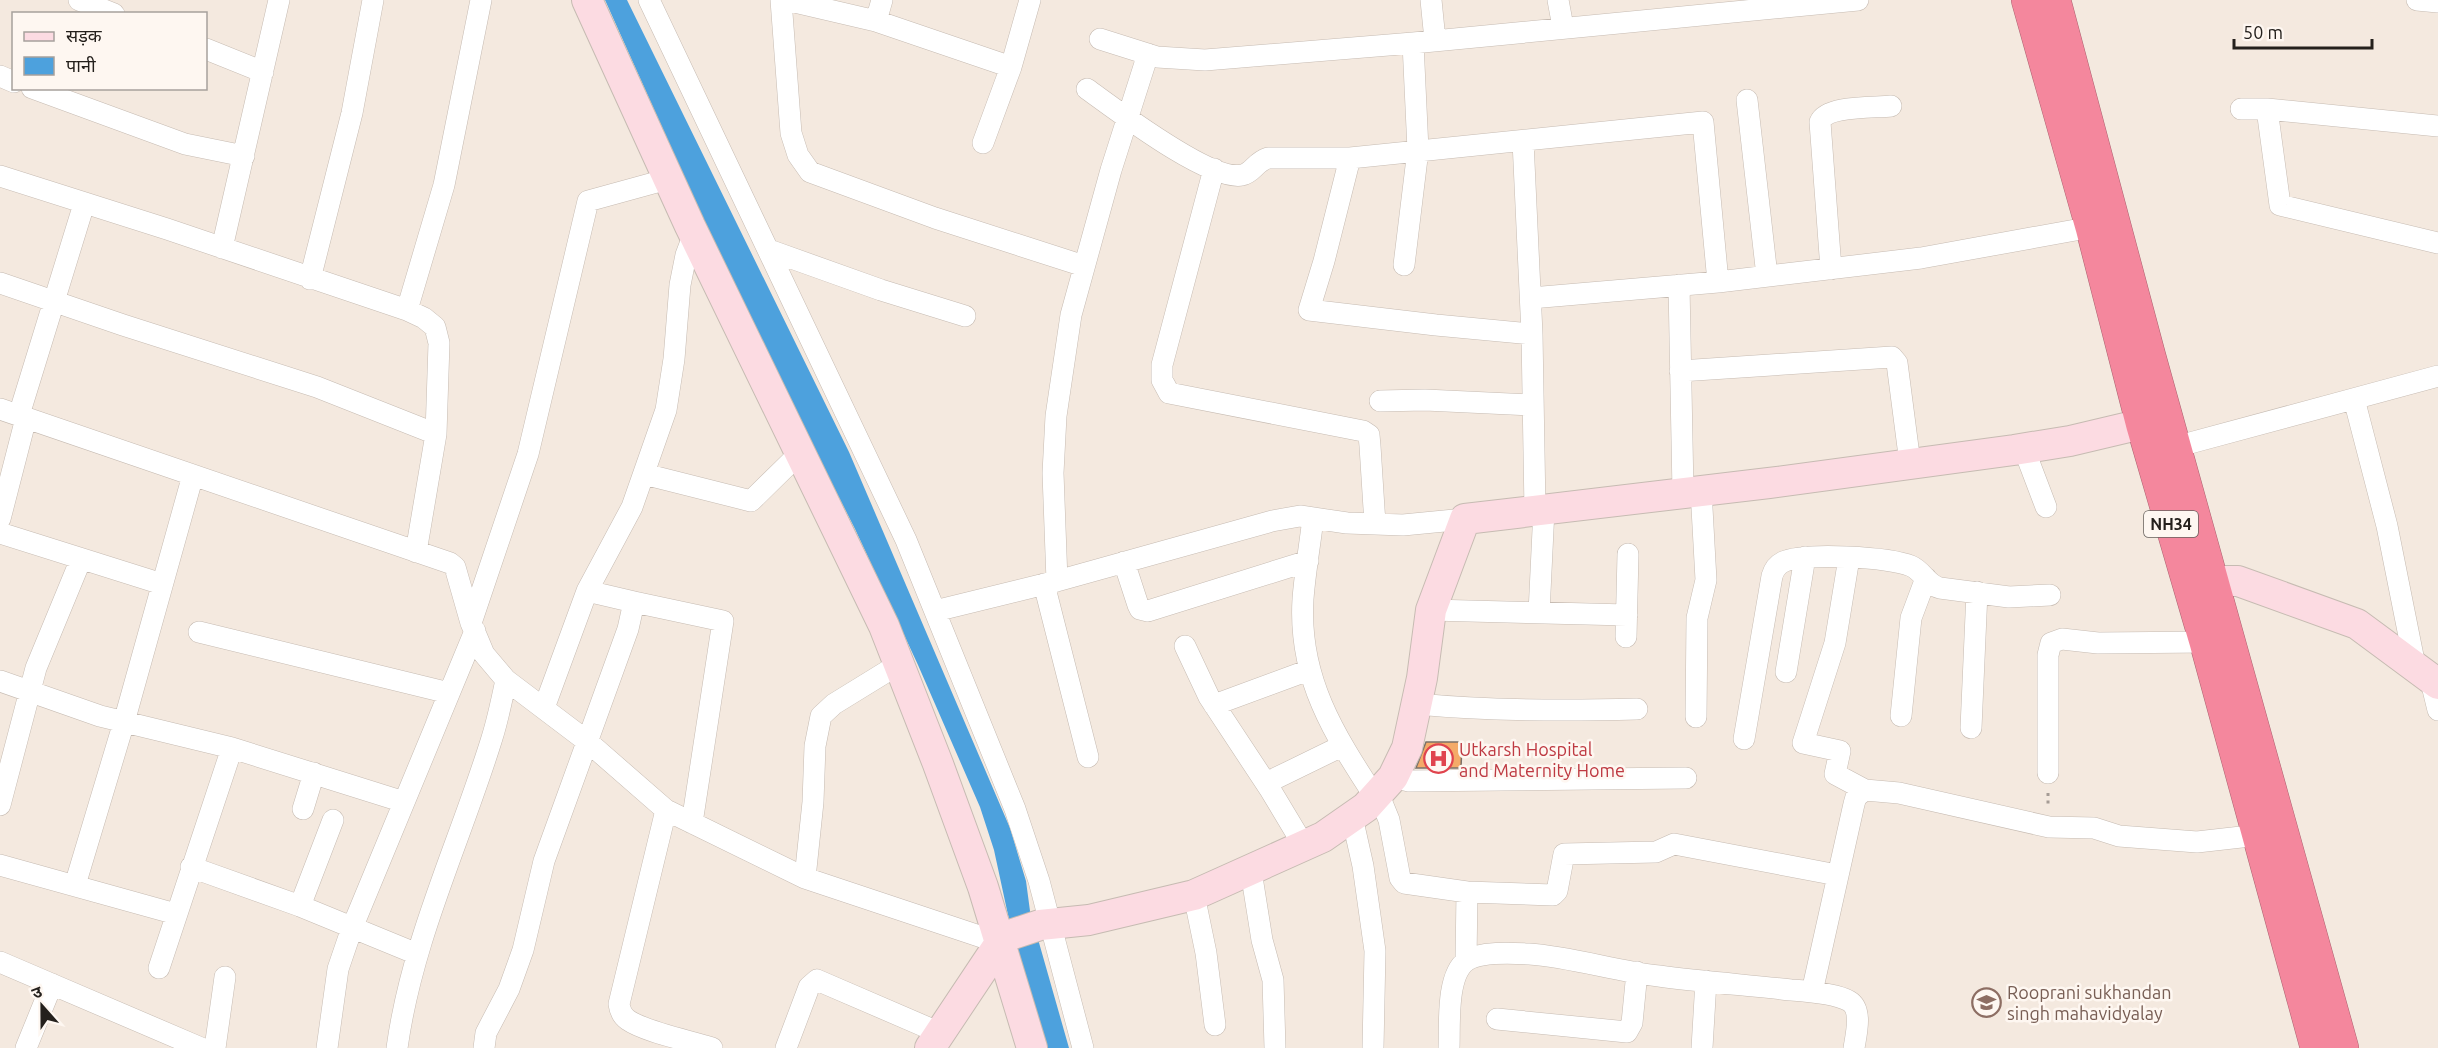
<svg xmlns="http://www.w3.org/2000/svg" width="2438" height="1048" font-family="Ubuntu,'Noto Sans Devanagari',sans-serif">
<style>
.water{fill:#4da1dd}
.building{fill:#f4aa68;stroke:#7b7169;stroke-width:1.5}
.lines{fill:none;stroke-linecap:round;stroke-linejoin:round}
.street-casing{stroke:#c6bbb2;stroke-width:22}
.secondary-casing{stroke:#c6bbb2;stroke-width:32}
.highway-casing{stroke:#ab6370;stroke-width:34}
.path{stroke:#a59c95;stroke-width:3;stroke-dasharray:3 4.5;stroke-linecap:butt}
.street{stroke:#fff;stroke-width:21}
.secondary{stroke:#fcdbe2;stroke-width:30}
.highway{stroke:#f4879d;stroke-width:33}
.labels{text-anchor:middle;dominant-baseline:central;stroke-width:5;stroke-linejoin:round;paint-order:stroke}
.shield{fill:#fef7f1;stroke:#65605c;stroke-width:1.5}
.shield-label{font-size:16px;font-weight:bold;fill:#24201c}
.health-label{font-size:18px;fill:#be3a42;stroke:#fef7f1;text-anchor:start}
.education-label{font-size:18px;fill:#785e54;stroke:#fef7f1;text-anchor:start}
</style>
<rect width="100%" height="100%" fill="#f4e9df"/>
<path class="water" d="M605,0H627L849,452L1010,828L1026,881L1030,911L1069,1048H1046L1008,915L994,850L980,807L918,665L855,529L743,308Z"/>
<path class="building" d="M1426,742H1462L1461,768H1416Z"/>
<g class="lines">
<defs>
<path id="street" d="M79,0L114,14
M649,0L906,540L1015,809L1039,881L1083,1048
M781,0L791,133L798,155L810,172L935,218L1084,266
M786,0L876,21L1011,67
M1431,0L1435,40
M1558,0L1563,27
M2417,0L2438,2
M876,21L882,0
M1100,39L1157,57L1205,60L1413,43L1858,0
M206,49L263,72
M0,76L14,82
M32,88L185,144L244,156
M1087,89C1115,109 1210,182 1242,175C1253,173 1255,162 1268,158H1350L1703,122L1718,282
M1747,100L1767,276
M2241,109H2267
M2438,126L2267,109L2280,205L2438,243
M1523,141L1532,334L1535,510
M983,143L1011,67L1030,0
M1350,158L1324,261L1309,310L1436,325L1532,334
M1214,169L1162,365V380L1169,393L1363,431L1369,435L1370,446L1375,524
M0,176L167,229L407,310L424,318L435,327L439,343L436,434L416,552
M222,248L279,0
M769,250L881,290L965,316
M1404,265L1418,150L1413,43
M1831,269L1820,122C1827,105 1875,108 1891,106
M310,279L352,113L373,0
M0,283L123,325L317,387L436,434
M1679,285L1683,492
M1531,298L1718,282L1921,258L2092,227L2103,222
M407,310L444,185L481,0
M1680,371L1892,357L1897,363L1910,463
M2354,399L2387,526L2415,666
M1380,401L1425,400L1533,405
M0,409L450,563L455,567L471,623L484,654L506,680L588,742L666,810L805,878L1000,943
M19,415L84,204
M2024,449L2046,507
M2164,450L2438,376
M644,474L751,501L800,453
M1313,518C1310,545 1305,572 1303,599C1298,678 1334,734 1375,797
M0,519L26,418
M0,533L162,584
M1849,558L1835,643L1803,743L1840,751L1835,774L1865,790
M1124,562L1138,605L1140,609L1148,611L1308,561
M1057,581L1053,473L1056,416L1071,315L1111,170L1148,54
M1044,584L1088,757
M634,602L723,621L692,823
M1431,610L1627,615
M935,611L1057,581L1272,521L1300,516L1347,523L1403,525L1465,519
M1539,613L1544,509
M471,623L528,454L588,201L668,179
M199,632L449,693
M1626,637L1628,554
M1185,646L1209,697L1271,791L1304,846
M1786,672L1805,557
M2430,677L2438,710
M0,681L100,716L232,748L404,802
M1417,704C1490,711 1563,711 1637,709
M1214,705L1309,670
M544,708L587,591L632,507L666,410L674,359L680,285L686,255L694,234
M1901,716L1911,618L1926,578
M1696,717L1697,618L1706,580L1701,490
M1971,728L1977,592
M1744,739L1772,576C1774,569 1777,565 1783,562C1804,552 1890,557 1911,566C1923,571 1927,585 1940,588L2009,597L2050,595
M2048,773V655L2051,643L2062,639L2098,643L2206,642
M1393,777L1409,781L1686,778
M1266,783L1342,746
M1378,793L1389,820L1400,878L1404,883L1467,892L1466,961
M0,805L36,668L81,559
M303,809L314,773
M666,810L619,1004C620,1011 622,1016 628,1020C645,1032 691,1041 712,1048
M1352,817L1363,866L1375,951L1373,1048
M0,865L176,914
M191,867L300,906L417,954
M1251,871L1262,940L1273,980L1275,1048
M805,878L813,802L815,746L821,716L834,704L899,664
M75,885L124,722L193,475
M1467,892L1553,895L1557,891L1564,854L1656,852L1674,844L1837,875
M1194,895L1206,953L1215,1025
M300,906L333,820
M0,962L201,1048
M159,968L232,748
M1812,992L1854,804L1856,797L1865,790L1899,793L2049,827L2094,828L2119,836L2197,842L2259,835
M1497,1019L1627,1032L1632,1023L1637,972
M26,1048L52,984
M215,1048L225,977
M327,1048L338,969L352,928L475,631
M397,1048C412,939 460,842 492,738C498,719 502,699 506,680
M484,1048L486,1033L509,989L523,950L544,861L628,629L634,602L587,591
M786,1048L809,987L817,980L940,1033
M1449,1048C1450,1025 1446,976 1466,961C1480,951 1512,953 1529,954C1572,957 1615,971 1659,976C1703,982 1747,985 1791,990C1806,991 1835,993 1849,1001C1863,1009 1856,1035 1854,1048
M1702,1048L1706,981"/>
<path id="secondary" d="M587,0L690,226L884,626L938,764L983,887L1032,1048
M2190,585L2213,581H2238L2357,624L2438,684
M930,1048L1000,943L1007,936L1040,925L1089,920L1194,895L1323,837L1366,807L1393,777L1407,748L1422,678L1431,610L1465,519L1769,483L2014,450L2070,441L2167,418"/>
<path id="highway" d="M2028,0L2092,227L2143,426L2206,642L2317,1048
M2054,0L2149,356L2342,1048"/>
</defs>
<use href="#street" class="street-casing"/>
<use href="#secondary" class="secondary-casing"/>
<use href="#highway" class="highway-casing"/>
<path class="path" d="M2048,793V807"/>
<use href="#street" class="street"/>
<use href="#secondary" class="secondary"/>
<use href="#highway" class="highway"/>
</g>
<defs>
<symbol id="hospital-ring" viewBox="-11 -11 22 22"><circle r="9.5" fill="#fef7f1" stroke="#e0444e" stroke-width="1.5"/><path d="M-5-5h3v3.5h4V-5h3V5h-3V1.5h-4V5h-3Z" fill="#e0444e"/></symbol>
<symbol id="school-ring" viewBox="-11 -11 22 22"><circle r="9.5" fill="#fef7f1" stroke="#8d6e63" stroke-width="1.5"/><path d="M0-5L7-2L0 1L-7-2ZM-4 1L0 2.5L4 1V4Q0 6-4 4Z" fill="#8d6e63"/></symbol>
</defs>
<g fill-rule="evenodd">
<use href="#hospital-ring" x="1422" y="742" width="33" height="33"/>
<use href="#school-ring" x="1970" y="986" width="33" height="33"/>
</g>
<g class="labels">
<rect class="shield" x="2144" y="511" width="54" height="26" rx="4.5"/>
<g class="shield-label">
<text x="2171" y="524">NH34</text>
</g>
<g class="health-label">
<text x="1459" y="749">Utkarsh Hospital<tspan x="1459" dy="21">and Maternity Home</tspan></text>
</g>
<g class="education-label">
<text x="2007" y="992">Rooprani sukhandan<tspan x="2007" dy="21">singh mahavidyalay</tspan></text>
</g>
</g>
<rect x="12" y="12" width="195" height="78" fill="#fef7f1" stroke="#a7a19c" stroke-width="1.5"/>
<rect x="24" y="32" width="30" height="9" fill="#fcdbe2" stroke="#a7a19c" stroke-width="1.5"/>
<text x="66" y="42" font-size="18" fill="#24201c">सड़क</text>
<rect x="24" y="57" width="30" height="18" fill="#4da1dd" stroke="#a7a19c" stroke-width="1.5"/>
<text x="66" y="72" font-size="18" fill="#24201c">पानी</text>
<g transform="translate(42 1006) rotate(339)" stroke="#fef7f1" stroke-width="4.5" paint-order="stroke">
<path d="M0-4.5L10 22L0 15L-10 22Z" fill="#24201c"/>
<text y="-9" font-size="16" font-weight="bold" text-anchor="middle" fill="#24201c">उ</text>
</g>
<path d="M2234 39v9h138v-9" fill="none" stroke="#24201c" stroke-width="3"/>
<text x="2243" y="39" font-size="18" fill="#24201c" stroke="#fef7f1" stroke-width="4.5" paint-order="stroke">50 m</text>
</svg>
